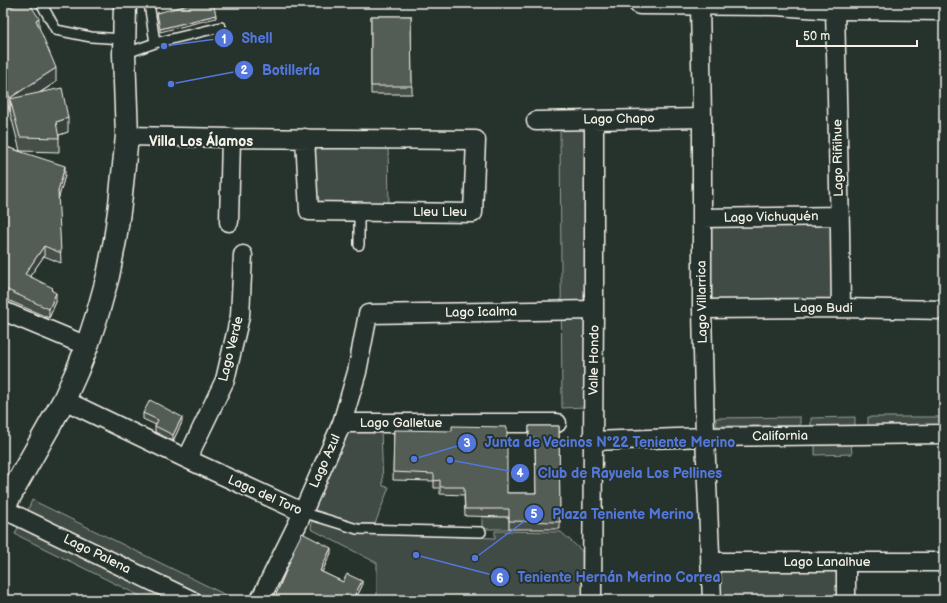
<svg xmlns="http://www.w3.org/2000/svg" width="947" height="603" font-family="'Balsamiq Sans',sans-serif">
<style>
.green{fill:#414b45;stroke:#9a9e96}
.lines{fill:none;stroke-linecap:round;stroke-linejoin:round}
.lane-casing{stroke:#f4f1e8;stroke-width:12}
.street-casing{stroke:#f4f1e8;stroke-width:21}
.secondary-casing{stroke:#f4f1e8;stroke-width:25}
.primary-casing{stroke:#f4f1e8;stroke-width:25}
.lane{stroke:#26332d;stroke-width:9}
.street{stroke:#26332d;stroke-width:18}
.secondary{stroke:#26332d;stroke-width:22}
.primary{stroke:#26332d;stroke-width:22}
.wall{fill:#474f49;stroke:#f4f1e8}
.shaded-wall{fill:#39403c;stroke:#f4f1e8}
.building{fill:#525c55;stroke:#f4f1e8}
.labels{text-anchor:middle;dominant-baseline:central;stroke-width:4;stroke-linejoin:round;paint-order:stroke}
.street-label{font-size:13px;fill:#f4f1e8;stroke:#26332d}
.neighbourhood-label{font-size:14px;font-weight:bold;fill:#f4f1e8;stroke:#26332d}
.leader{fill:none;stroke:#5377dc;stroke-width:1.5}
.callout-dot{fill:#5377dc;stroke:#26332d;stroke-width:1.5}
.mark-label{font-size:12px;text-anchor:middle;font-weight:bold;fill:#fff}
.callout-label{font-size:14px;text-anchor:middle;font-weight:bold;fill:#5377dc;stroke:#26332d;stroke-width:4;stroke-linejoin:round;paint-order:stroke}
</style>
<rect width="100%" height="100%" fill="#26332d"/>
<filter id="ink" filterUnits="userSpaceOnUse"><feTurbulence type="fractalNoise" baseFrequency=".025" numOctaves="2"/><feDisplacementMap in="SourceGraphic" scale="8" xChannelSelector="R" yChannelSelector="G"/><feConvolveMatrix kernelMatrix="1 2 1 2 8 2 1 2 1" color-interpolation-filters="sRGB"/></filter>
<g filter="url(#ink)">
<path class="green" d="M560,126L587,127V407L562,408Z
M311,143L388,144L389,208L315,205Z
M707,223H837L836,303L707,304Z
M800,417V426H716V418Z
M855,417V426L811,427V418Z
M868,417H941V425L868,426Z
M345,429H381L383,486L389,487L375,524L351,523L308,509Z
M851,444L852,454L815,455V445Z
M32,500L236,600H213L28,510Z
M482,517H509V529H485L482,527Z
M312,521L362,534H380L495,538V531L561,532L582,551L583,600H377V563L311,529Z
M20,523L174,600H148L15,534Z
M840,565L841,600H719L718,572L725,566Z"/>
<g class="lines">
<defs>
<path id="lane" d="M41,3L56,30L91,37L124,39
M149,3L155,43
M124,54L155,43L221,27
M359,245V211
M302,512L357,529L481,532"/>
<path id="street" d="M700,3L702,118V309L705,437L712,600
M835,8L840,231L841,308
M536,121L702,118
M127,136L231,138L476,140L473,213L309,211L305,138
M702,218L840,216
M229,222L231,138
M702,309L841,308L944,310
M3,311L87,346
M64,400L187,459L302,512
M342,423H557
M593,441L705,437L944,434
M187,459L225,380L240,316L243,255
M3,509L191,600
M846,561V600
M710,562H944
M260,600L299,521L342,423L357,372L368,314L594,310
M592,600L593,441L594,310V120"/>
<path id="secondary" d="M3,508L64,400L77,371L87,346L98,312L108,276L115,240L120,204L127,136L124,54L125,3"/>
<path id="primary" d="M640,3L777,4L835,8L944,9"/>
</defs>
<use href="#lane" class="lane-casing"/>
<use href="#street" class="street-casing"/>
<use href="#secondary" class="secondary-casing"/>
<use href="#primary" class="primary-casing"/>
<use href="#lane" class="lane"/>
<use href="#street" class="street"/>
<use href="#secondary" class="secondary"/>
<use href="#primary" class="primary"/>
</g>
<path class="wall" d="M3,3L11,7L39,28L56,82L40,93L68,132L59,135V152L20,151L65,175L58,199L61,263L44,256L30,276L53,291L56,302L49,318L3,298V146L20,151L10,112L3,92Z
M371,16H411L412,94H371Z
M143,413L182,422L173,441L155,432V426L156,425L143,419Z
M529,426H559L560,529H509V517L465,516L464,495L440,494V488H434V481L393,480L394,430L507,493H536L535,446H529Z
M293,551L331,553L322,572L343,582L362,586L355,600H275V597L293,555Z"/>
<path class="shaded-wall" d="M216,15V18L160,32V29Z
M39,18V32L36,20Z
M56,68V82L13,110L10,99V112V98Z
M68,118V132L56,136V122Z
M65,166V175L58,201V191Z
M44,246V256L25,283V274Z
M56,293V302L49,318V309Z
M182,417V422L173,441V435Z
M331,548V553L320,576V571Z
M362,581V586L355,600H352Z"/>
<path class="building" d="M3,3H7L11,7L19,3H29L39,18L36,20L56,68L10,98L3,78Z
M196,3H213L216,15L160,29L157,13Z
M371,16H411L412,86H371Z
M62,88L68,118L56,122L59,138L20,137L10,99Z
M3,146L65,166L58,191L61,253L44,246L25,274L53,288L51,290L56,293L49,309L3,288Z
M150,400L182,417L173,435L155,426L158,420L143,413Z
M452,426L507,427V493H536L535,438H529V426H559L560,522L509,521V509H465L464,487H440V480L434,481V474L393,472L394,430L452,431Z
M302,533L331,548L320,571L343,582L347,574L362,581L352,600H282L275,597L294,552L293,551Z"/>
</g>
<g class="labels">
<g class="street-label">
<text transform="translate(619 119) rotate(-1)">Lago Chapo</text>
<text transform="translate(838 158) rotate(-91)">Lago Riñihue</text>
<text x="440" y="212">Lleu Lleu</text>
<text transform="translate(771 217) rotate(-1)">Lago Vichuquén</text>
<text transform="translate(702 302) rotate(-91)">Lago Villarrica</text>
<text x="823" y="308">Lago Budi</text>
<text transform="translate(481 312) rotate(-1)">Lago Icalma</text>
<text transform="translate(231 349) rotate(-76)">Lago Verde</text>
<text transform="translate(594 360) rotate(-89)">Valle Hondo</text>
<text x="401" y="423">Lago Galletue</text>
<text transform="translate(780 436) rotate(-1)">California</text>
<text transform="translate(325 461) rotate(-66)">Lago Azul</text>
<text transform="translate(265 495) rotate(24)">Lago del Toro</text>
<text transform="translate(97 554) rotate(26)">Lago Palena</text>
<text x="827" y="562">Lago Lanalhue</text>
</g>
<g class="neighbourhood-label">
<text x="201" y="141">Villa Los Álamos</text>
</g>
</g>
<path class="leader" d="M164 46L224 38M171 84L244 70M414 459L467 443M450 460L520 473M475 558L534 514M416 555L500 577"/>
<g class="callout-dot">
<circle cx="164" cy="46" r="4"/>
<circle cx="171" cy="84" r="4"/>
<circle cx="414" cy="459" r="4"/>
<circle cx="450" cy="460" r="4"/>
<circle cx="475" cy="558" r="4"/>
<circle cx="416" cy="555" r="4"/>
<circle cx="224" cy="38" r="10"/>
<circle cx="244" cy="70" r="10"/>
<circle cx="467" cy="443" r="10"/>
<circle cx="520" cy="473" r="10"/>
<circle cx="534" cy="514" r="10"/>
<circle cx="500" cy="577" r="10"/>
</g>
<g class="mark-label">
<text x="224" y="43">1</text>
<text x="244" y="74">2</text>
<text x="467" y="447">3</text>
<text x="520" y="477">4</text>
<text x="534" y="518">5</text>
<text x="500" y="582">6</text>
</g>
<g class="callout-label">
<text x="257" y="43">Shell</text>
<text x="291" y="75">Botillería</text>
<text x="610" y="447">Junta de Vecinos N°22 Teniente Merino</text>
<text x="630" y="478">Club de Rayuela Los Pellines</text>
<text x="623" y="519">Plaza Teniente Merino</text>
<text x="619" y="582">Teniente Hernán Merino Correa</text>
</g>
<rect width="947" height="603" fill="none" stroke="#26332d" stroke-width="16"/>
<rect x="8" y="8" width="931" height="587" fill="none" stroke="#f4f1e8" stroke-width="1.5" filter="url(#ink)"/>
<path d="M797 40v6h120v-6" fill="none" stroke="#f4f1e8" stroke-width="2"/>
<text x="803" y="40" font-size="12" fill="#f4f1e8" stroke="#26332d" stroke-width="3" paint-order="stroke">50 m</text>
</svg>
